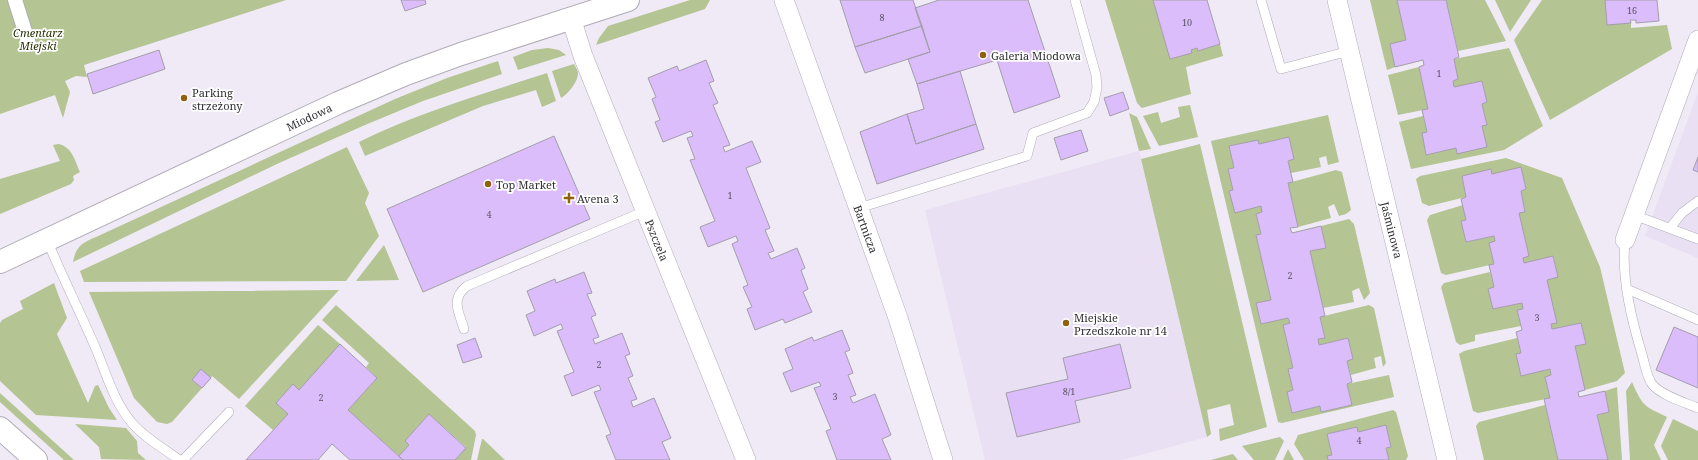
<svg xmlns="http://www.w3.org/2000/svg" width="1698" height="460" font-family="'Noto Serif',serif">
<style>
.built{fill:#e9e0f3}
.green{fill:#b4c493}
.building{fill:#dabdfa;stroke:#a39ea9}
.lines{fill:none;stroke-linecap:round;stroke-linejoin:round}
.service-casing{stroke:#b1acb7;stroke-width:10}
.pedestrian-casing{stroke:#b1acb7;stroke-width:16}
.minor-casing{stroke:#b1acb7;stroke-width:20}
.tertiary-casing{stroke:#b1acb7;stroke-width:24}
.service{stroke:#fff;stroke-width:9}
.pedestrian{stroke:#fff;stroke-width:14}
.minor{stroke:#fff;stroke-width:19}
.tertiary{stroke:#fff;stroke-width:22}
.poi-dot{fill:#90610c;stroke:#fff;stroke-width:1.5}
.labels{text-anchor:middle;dominant-baseline:central;stroke-width:3.5;stroke-linejoin:round;paint-order:stroke}
.number-label{font-size:9px;fill:#5b5265}
.park-label{font-size:11px;font-style:italic;fill:#253000;stroke:#fff}
.poi-label{font-size:11px;fill:#312f33;stroke:#fff;text-anchor:start}
.street-label{font-size:11px;fill:#312f33;stroke:#fff}
</style>
<rect width="100%" height="100%" fill="#efeaf5"/>
<path class="built" d="M1698,92V258L1645,236Z
M1139,151L1207,437L1122,460H985L925,210Z"/>
<path class="green" d="M0,0H286L84,65L87,77L76,76L65,81L70,92L63,118L55,95L0,114Z
M690,0H710L705,9L596,45L599,38L608,26Z
M1105,0H1153L1170,59L1192,53L1191,50L1197,48L1198,51L1220,44L1223,56L1186,67L1191,94L1142,108L1137,103Z
M1370,0H1397L1406,40L1390,44L1395,67L1387,70Z
M1446,0H1485L1506,41L1458,51Z
M1495,0H1531L1510,32Z
M1542,0H1605L1631,23V28L1667,25L1672,49L1550,120L1514,40Z
M548,48L559,50L566,55L518,70L513,57L532,50Z
M1509,48L1543,126L1504,150L1411,169L1399,122L1423,116L1427,132L1422,133L1427,155L1456,148L1457,154L1482,126L1487,125L1482,104L1487,102L1482,81L1454,87L1453,81L1458,79L1454,59Z
M498,61L502,74L423,101L365,125L279,163L73,262C76,246 82,243 96,237L395,99L447,78Z
M574,64C575,66 578,71 578,73C578,82 568,94 561,98L552,71Z
M1419,67L1428,109L1398,115L1388,75Z
M547,73L556,101L542,107L536,90L483,106L365,156L359,142C419,112 483,94 547,73Z
M1190,105L1198,137L1159,146L1143,116L1158,112L1161,123L1180,117L1178,107Z
M1129,113L1137,117L1151,149L1139,151Z
M1328,115L1339,162L1328,165L1326,156L1319,158L1321,167L1291,173L1288,161L1294,159L1287,138L1259,144L1258,140L1229,146L1234,168L1228,169L1233,190L1229,191L1235,212L1261,206L1262,212L1256,214L1261,234L1256,235L1271,300L1256,303L1261,324L1288,318L1290,323L1283,325L1293,368L1288,369L1293,390L1287,392L1292,413L1320,406L1321,412L1352,404L1347,384L1389,375L1394,397L1282,423L1278,422L1211,141Z
M58,144C72,146 75,161 80,172L73,176L74,180L71,184L0,214V179L60,161L53,145Z
M1200,144L1267,427L1220,441L1219,429L1234,425L1230,404L1207,410L1211,434L1207,437L1141,159Z
M347,147L369,193L365,203L379,236L346,281L84,282L80,271Z
M1506,158L1562,178L1600,267L1625,373L1617,381L1585,390L1575,346L1585,344L1581,323L1552,329L1547,280L1558,277L1553,256L1524,263L1523,258L1529,256L1519,213L1525,212L1521,191L1526,189L1521,168L1492,174L1491,169L1462,176L1466,197L1429,206L1422,203L1416,179L1420,176Z
M1336,170L1342,172L1351,210L1346,214L1339,216L1334,204L1328,207L1331,218L1298,227L1288,183Z
M1463,205L1466,220L1461,221L1466,242L1494,236L1495,241L1489,243L1494,264L1446,275L1441,273L1427,220L1430,215Z
M1349,219L1354,224L1370,293L1364,300L1359,288L1352,291L1354,302L1323,308L1310,251L1326,248L1321,226Z
M384,245L399,280L356,281Z
M1490,272L1494,287L1488,289L1493,309L1522,303L1523,309L1517,310L1521,326L1475,335V341L1460,345L1456,342L1441,287L1444,283Z
M54,283L67,318L57,334L88,403L95,386L98,385L109,408L117,420L36,415L0,381V323L2,320L23,309L20,301Z
M339,290L239,399L212,376L211,378L192,380L202,388L172,422L167,424L157,422L134,398L89,292Z
M336,305L475,431L476,435L471,460H455L466,447L429,414L405,441L409,445L399,456L348,410L377,378L366,367L369,363L322,320Z
M1369,305L1374,308L1386,363L1383,367L1381,356L1374,358L1376,368L1351,375L1347,361L1353,359L1348,338L1319,345L1318,339L1325,338L1320,317Z
M318,325L340,344L299,390L293,384L276,403L288,414L273,430L245,406Z
M1517,338L1521,353L1516,354L1521,376L1550,369L1551,375L1545,377L1550,398L1478,413L1473,411L1459,354L1464,351Z
M1632,382C1643,407 1644,406 1667,417L1654,445L1661,460H1630L1626,391Z
M1617,387L1622,460H1608L1597,415L1609,412L1605,391Z
M0,393L74,460H64L0,402Z
M1545,405L1558,460H1484L1476,426L1479,422Z
M1393,410L1396,412L1408,456L1406,460H1389L1386,448L1391,447L1386,426L1358,432L1357,427L1327,434L1332,455L1327,456L1328,460H1304L1294,444L1298,435Z
M1673,419L1698,431V460H1668L1661,446Z
M75,424L126,428L137,441L138,453L146,460L101,459L99,447Z
M1280,437L1284,441L1275,460H1254L1242,446Z
M482,439H483L505,460H477Z
M1288,449L1294,460H1283Z
M1233,454L1238,460H1211Z"/>
<path class="building" d="M401,0H425L426,4L405,11Z
M840,0H913L922,26L855,47Z
M939,0H1028L1060,97L1014,113L997,60L917,84L908,59L930,52L915,8Z
M1153,0H1207L1220,44L1198,51L1197,48L1191,50L1192,53L1170,59Z
M1397,0H1446L1459,57L1454,59L1458,79L1453,81L1454,87L1482,81L1487,102L1482,104L1487,125L1482,126L1487,147L1457,154L1456,148L1426,155L1422,133L1427,132L1422,110L1428,109L1419,67L1424,65L1423,60L1395,67L1390,44L1406,40Z
M1605,0H1657L1659,21L1636,23V20H1630L1631,23L1607,25Z
M922,26L930,52L865,73L855,47Z
M159,50L165,69L93,94L87,74Z
M706,60L714,81L709,83L718,103L713,105L730,145L723,147L725,152L752,141L761,162L746,168L770,228L765,230L774,251L768,253L771,259L797,248L805,268L801,270L808,289L803,292L812,312L785,323L783,319L755,330L747,309L752,307L743,287L748,285L732,244L738,241L736,236L708,247L700,227L715,221L690,160L695,159L687,138L693,136L691,131L663,142L655,122L660,120L652,99L656,97L648,78L677,66L679,71Z
M960,71L976,124L916,144L907,114L924,109L917,84Z
M1123,92L1129,109L1110,116L1104,98Z
M907,114L916,144L976,124L984,149L877,184L860,132Z
M1081,130L1088,151L1061,160L1054,138Z
M554,136L590,219L423,292L387,209Z
M1289,137L1294,159L1288,161L1293,182L1288,183L1298,227L1290,228L1292,233L1321,226L1326,248L1310,251L1325,316L1320,317L1325,338L1318,339L1319,345L1348,338L1353,359L1347,361L1352,382L1347,384L1352,405L1321,412L1320,406L1292,413L1287,392L1293,390L1288,369L1293,368L1283,325L1290,323L1288,318L1261,324L1256,303L1271,300L1256,235L1261,234L1256,214L1262,212L1261,206L1235,213L1229,191L1233,190L1228,169L1234,168L1229,146L1258,140L1259,144Z
M1698,157V172L1693,170Z
M1521,167L1526,189L1521,191L1525,212L1519,213L1529,256L1523,258L1524,263L1553,256L1558,277L1547,280L1557,323L1551,324L1552,329L1581,323L1586,344L1575,346L1585,390L1578,392L1579,397L1605,391L1609,412L1597,415L1608,460H1558L1544,399L1550,398L1545,377L1551,375L1550,369L1521,376L1516,354L1521,353L1516,332L1522,330L1517,310L1523,309L1522,303L1493,309L1488,289L1494,287L1489,265L1494,264L1489,243L1495,241L1494,236L1466,242L1461,221L1466,220L1461,199L1466,197L1462,176L1491,169L1492,174Z
M584,272L592,293L587,294L596,315L591,317L599,337L593,339L595,344L622,333L630,354L625,356L633,376L628,378L637,399L631,401L633,407L654,398L671,438L662,442L670,460H616L606,436L611,434L594,392L601,390L599,385L572,396L564,376L574,372L557,331L563,329L561,324L534,336L526,315L535,311L527,291L555,279L556,283Z
M1674,327L1698,337V388L1656,370Z
M842,330L850,350L845,352L853,373L848,375L856,395L850,397L853,403L875,394L891,435L882,439L891,460H837L826,431L831,429L814,388L821,386L819,382L791,392L783,373L793,369L785,349L812,337L814,341Z
M475,338L482,357L463,363L457,345Z
M340,344L377,378L348,410L403,460H350L332,444L318,460H246L288,414L276,403L293,384L299,390Z
M1120,344L1131,388L1075,401L1080,422L1017,437L1006,393L1068,379L1063,358Z
M201,369L211,378L202,388L192,380Z
M429,414L466,448L455,460H403L399,456L409,445L405,441Z
M1386,425L1391,447L1386,448L1389,460H1328L1327,456L1332,455L1327,434L1357,427L1358,432Z"/>
<g class="lines">
<defs>
<path id="service" d="M1261,0L1281,69L1349,51
M859,208L1027,156L1033,133L1087,113L1094,102L1097,88L1096,75L1075,0
M1634,215L1698,239
M1670,228L1682,213L1698,201
M47,240C62,276 80,312 96,349C106,373 114,402 132,423C145,438 164,449 180,460
M1625,240C1621,279 1632,321 1643,358C1645,366 1647,377 1652,384C1660,395 1686,403 1698,408
M1627,289L1698,320
M464,329C459,312 450,299 467,286L645,211
M183,460L229,412"/>
<path id="pedestrian" d="M15,0L29,44"/>
<path id="minor" d="M784,0L898,318L943,460
M1337,0L1447,460
M571,18L583,56L746,460
M1625,240L1698,40"/>
<path id="tertiary" d="M0,262L338,103L406,74L461,54L628,0
M0,428L36,460"/>
</defs>
<use href="#service" class="service-casing"/>
<use href="#pedestrian" class="pedestrian-casing"/>
<use href="#minor" class="minor-casing"/>
<use href="#tertiary" class="tertiary-casing"/>
<use href="#service" class="service"/>
<use href="#pedestrian" class="pedestrian"/>
<use href="#minor" class="minor"/>
<use href="#tertiary" class="tertiary"/>
</g>
<g class="poi-dot">
<circle cx="983" cy="55" r="4"/>
<circle cx="184" cy="98" r="4"/>
<circle cx="488" cy="184" r="4"/>
<path d="M567 192h4v4h4v4h-4v4h-4v-4h-4v-4h4z"/>
<circle cx="1066" cy="323" r="4"/>
</g>
<g class="labels">
<g class="number-label">
<text x="1632" y="10">16</text>
<text x="882" y="17">8</text>
<text x="1187" y="22">10</text>
<text x="1439" y="73">1</text>
<text x="730" y="195">1</text>
<text x="489" y="214">4</text>
<text x="1290" y="275">2</text>
<text x="1537" y="317">3</text>
<text x="599" y="364">2</text>
<text x="1069" y="391">8/1</text>
<text x="835" y="396">3</text>
<text x="321" y="397">2</text>
<text x="1359" y="440">4</text>
</g>
<g class="park-label">
<text x="38" y="32">Cmentarz<tspan x="38" dy="13">Miejski</tspan></text>
</g>
<g class="poi-label">
<text x="991" y="55">Galeria Miodowa</text>
<text x="192" y="92">Parking<tspan x="192" dy="13">strzeżony</tspan></text>
<text x="496" y="184">Top Market</text>
<text x="577" y="198">Avena 3</text>
<text x="1074" y="317">Miejskie<tspan x="1074" dy="13">Przedszkole nr 14</tspan></text>
</g>
<g class="street-label">
<text transform="translate(309 117) rotate(-25)">Miodowa</text>
<text transform="translate(866 229) rotate(70)">Bartnicza</text>
<text transform="translate(1392 230) rotate(76)">Jaśminowa</text>
<text transform="translate(657 240) rotate(68)">Pszczela</text>
</g>
</g>
</svg>
